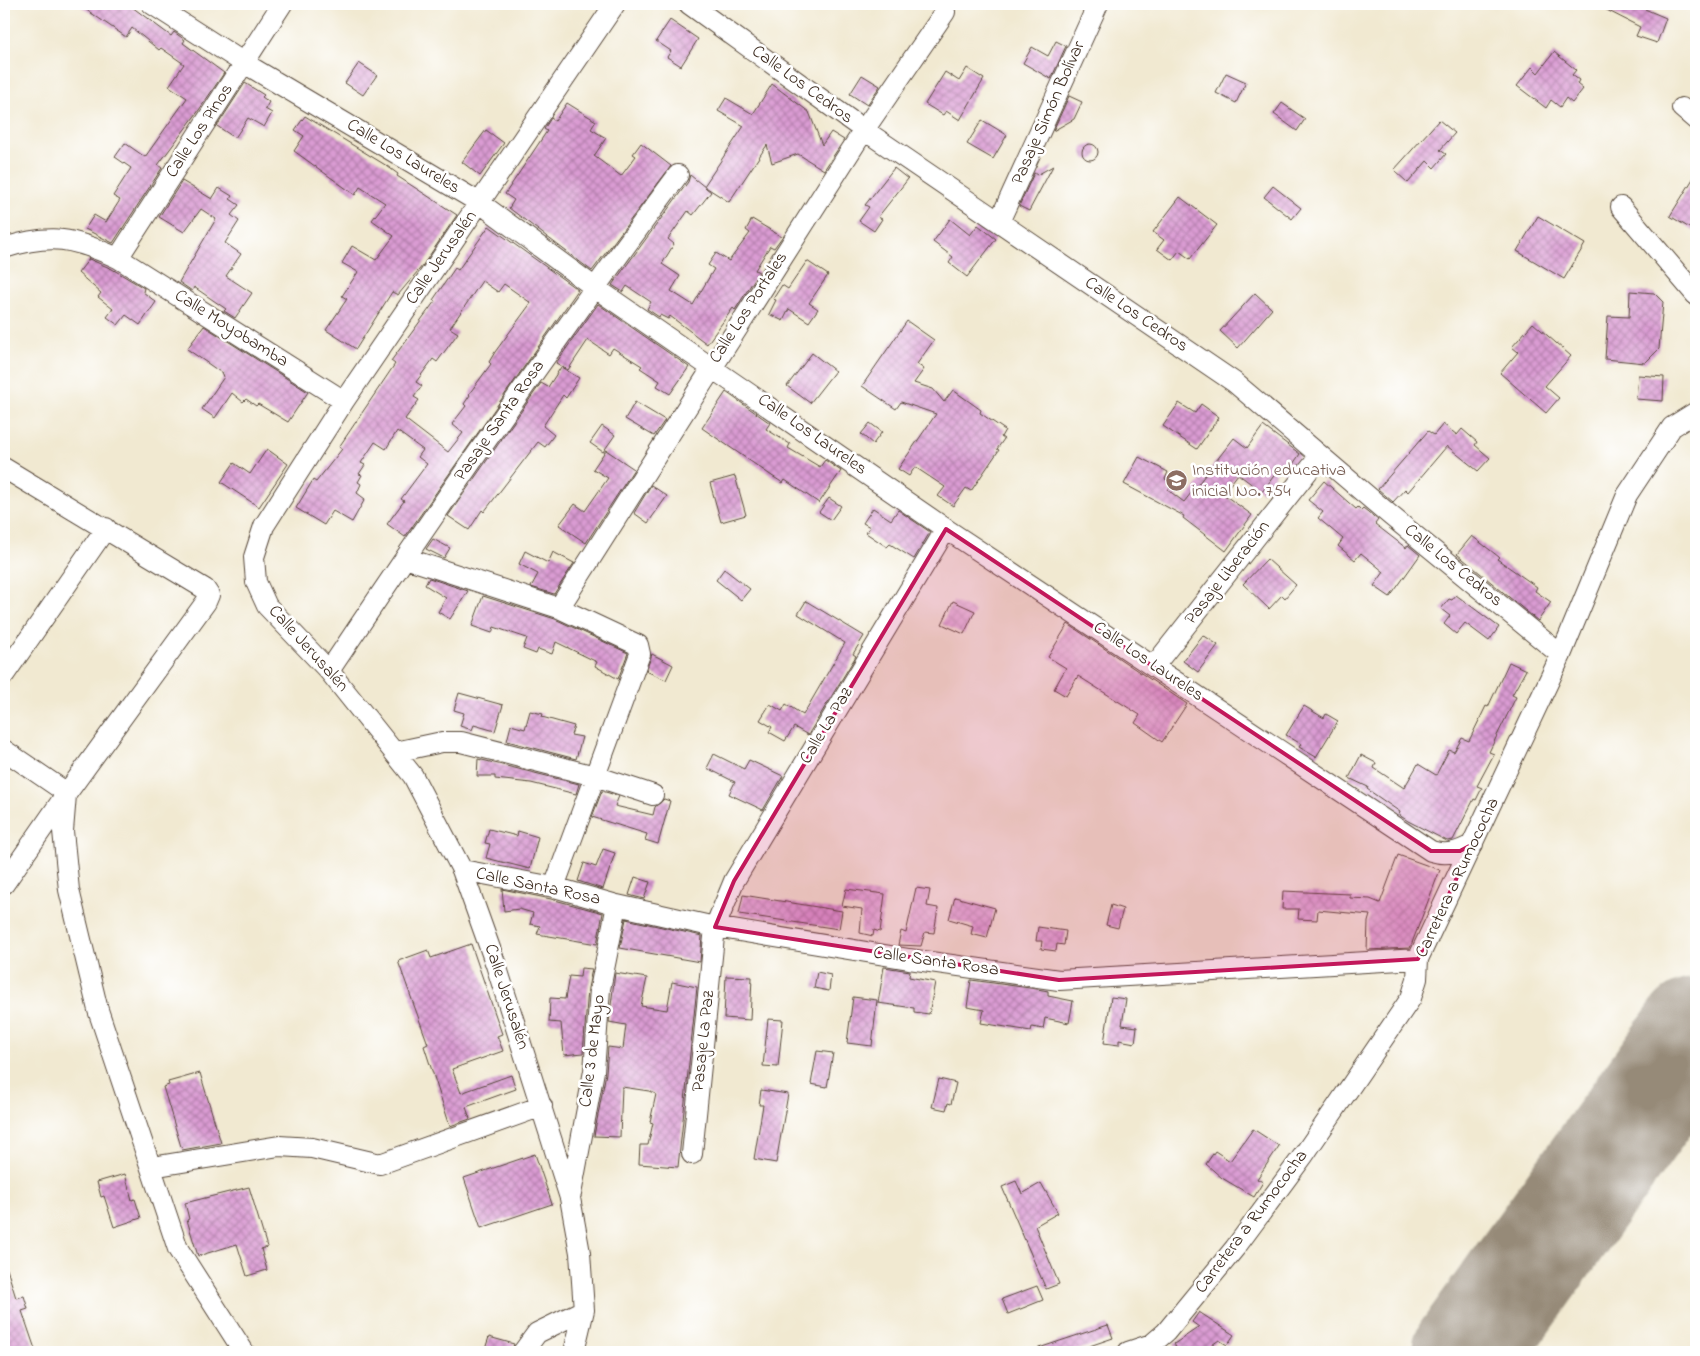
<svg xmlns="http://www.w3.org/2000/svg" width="1700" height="1356" font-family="'Indie Flower',sans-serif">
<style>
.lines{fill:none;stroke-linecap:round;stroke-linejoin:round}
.runway{stroke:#968a78;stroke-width:110}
.building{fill:url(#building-cross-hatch);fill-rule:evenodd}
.minor-casing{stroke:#564739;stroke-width:22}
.minor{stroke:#fff;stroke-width:20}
.marked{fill:#c2185b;fill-opacity:0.2;stroke:#c2185b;stroke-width:4;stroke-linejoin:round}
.labels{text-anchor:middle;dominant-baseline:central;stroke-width:5;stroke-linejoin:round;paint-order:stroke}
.street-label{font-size:18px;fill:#3b2a1e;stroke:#fff}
.education-label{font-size:18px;fill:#785e54;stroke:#fff;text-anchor:start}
</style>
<defs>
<pattern id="building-cross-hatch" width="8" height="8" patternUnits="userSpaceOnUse" patternTransform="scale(1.25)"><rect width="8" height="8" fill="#da9bd3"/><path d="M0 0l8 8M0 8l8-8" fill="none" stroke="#b27fab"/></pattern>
</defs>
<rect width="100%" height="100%" fill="#fff"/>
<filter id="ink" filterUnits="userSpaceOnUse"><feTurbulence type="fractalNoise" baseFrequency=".02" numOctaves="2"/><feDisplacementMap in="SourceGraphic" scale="10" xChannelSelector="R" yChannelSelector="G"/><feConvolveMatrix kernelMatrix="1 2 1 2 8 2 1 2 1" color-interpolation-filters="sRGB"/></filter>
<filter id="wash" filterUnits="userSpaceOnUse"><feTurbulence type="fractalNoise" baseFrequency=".0096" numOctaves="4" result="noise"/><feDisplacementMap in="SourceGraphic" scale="20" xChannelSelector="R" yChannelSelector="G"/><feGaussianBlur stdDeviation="1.12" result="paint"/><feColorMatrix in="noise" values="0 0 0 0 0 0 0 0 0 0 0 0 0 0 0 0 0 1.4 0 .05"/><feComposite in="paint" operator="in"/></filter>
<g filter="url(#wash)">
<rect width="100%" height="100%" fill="#f1e9d1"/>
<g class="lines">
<path class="runway" d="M1467,1352L1696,1033"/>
</g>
<g id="blocks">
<path class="building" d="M78,4H128L171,36L174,32L185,40L183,43L224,73L197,113L158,165L162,168L113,243L85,229L94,215L106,222L120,200L113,196L131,168L115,157L125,143L145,157L187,98L169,86L184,64L161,48L159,50L132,28L126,37Z
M1595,4H1633L1666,18L1657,43L1636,36L1640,27Z
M670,20L698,39L681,66L667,57L671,51L656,41Z
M1056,41L1066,46L1051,79L1023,63L1032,47L1048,56Z
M1554,52L1576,70L1572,75L1579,80L1577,84L1583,89L1572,103L1566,98L1560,107L1551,100L1546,108L1517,86L1532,67L1538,73Z
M359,63L377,75L363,95L345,83Z
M967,68L984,79L960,120L946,111L943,115L925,104L945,72L959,81Z
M1226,73L1246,82L1236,103L1216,93Z
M862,75L880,86L867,105L850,94Z
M245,83L264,95L262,97L269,102L265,109L272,113L264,127L248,118L235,138L217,126Z
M772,84L809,112L822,145L831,132L844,140L824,170L798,154L772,163L767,145L729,202L704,186L744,126L718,111L726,98L753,114Z
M1069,96L1082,102L1074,119L1053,131Z
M567,103L596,121L591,129L606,138L594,156L621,176L636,156L633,154L641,143L671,166L592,271L509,208L514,200L505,194L547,131L544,129L551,118L555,121Z
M1282,103L1305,119L1297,131L1274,114Z
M305,116L387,166L398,174L397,176L457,215L423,265L398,295L392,292L356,349L326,330L347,299L342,296L358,272L342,263L352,246L376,260L394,236L372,220L385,203L360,187L355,195L294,151L304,136L295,130Z
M982,120L1007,135L993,159L967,144Z
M1439,120L1455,133L1440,150L1446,154L1434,168L1427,161L1408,183L1394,170Z
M486,130L504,143L480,176L462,162Z
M1082 152a8 8 0 1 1 16 0a8 8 0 1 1-16 0Z
M1053,166L1029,211L1019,206L1034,173L1037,175Z
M894,168L908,179L878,217L882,219L874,231L859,221L869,207L865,205Z
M1696,174V232L1670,216Z
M690,175L711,192L693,215L688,211L668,239L674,244L662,264L680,276L671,291L693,305L714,269L708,265L716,253L729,261L750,233L746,230L752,219L782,237L774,248L770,246L755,270L759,272L735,310L733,308L707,344L670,316L668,319L660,315L659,317L647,309L651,302L627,286L623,292L612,285L688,182Z
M182,181L212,199L219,188L232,196L230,199L239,205L231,215L239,221L225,243L241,254L226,276L252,293L235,318L224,311L226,309L194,287L192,291L179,282L216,219L201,209L184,232L159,217Z
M1273,186L1301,208L1292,219L1264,197Z
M1180,197L1217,225L1190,259L1179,251L1172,260L1157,249L1164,240L1153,232Z
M1538,216L1585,244L1564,279L1517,251Z
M950,219L970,235L978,225L996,239L967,277L949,263L953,257L933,242Z
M489,226L578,290L405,537L387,524L404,501L401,499L427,464L418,457L423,450L397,431L386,449L375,442L361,463L365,465L359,474L362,475L358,482L361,484L357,493L365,499L352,522L333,511L324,525L296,508L313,480L316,482L342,449L339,447L395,364L391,361L435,301L433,300L455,268L458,270ZM482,281L498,292L504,284L531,303L495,352L489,362L491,364L469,394L470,395L464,404L466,406L452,424L463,433L448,452L405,419L419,400L414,397L422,386L416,382L433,359L437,362L458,333L450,328Z
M89,259L112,269L144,288L143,292L156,302L140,325L126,315L118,325L107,317L113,309L98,297L101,293L78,273Z
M807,261L828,275L809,303L818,309L809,322L789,309L783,321L769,314L776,300L773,299L782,285L788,289Z
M1630,291L1654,293L1663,302L1659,349L1645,363L1605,359L1608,316L1629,317Z
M1255,293L1272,309L1238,348L1220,331Z
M598,304L689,367L670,394L657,386L660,381L640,368L642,366L613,348L609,354L588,340L568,370L556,363Z
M907,321L934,340L917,364L924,369L914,383L933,389L944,402L953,390L981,410L980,413L1005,430L1001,437L1004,439L997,449L999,450L971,491L966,488L953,506L938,496L945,487L915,467L909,476L898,469L936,414L901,402L896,409L862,386Z
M1533,323L1571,356L1545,386L1559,398L1546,413L1500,373L1518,352L1512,347Z
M204,326L308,392L288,422L258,404L256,406L246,399L243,402L232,393L215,418L202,409L224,377L223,374L187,349Z
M812,353L835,371L810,403L787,386Z
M561,367L579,378L566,398L563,395L543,426L554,435L545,447L538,442L484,512L482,510L469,530L448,516L541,383L548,387Z
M1638,375L1664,377L1663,401L1636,399Z
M726,392L770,423L766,429L790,444L788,448L820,467L825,460L841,471L819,503L785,480L783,483L772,476L702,428Z
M635,402L665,420L654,436L625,419Z
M1179,403L1195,413L1201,404L1219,417L1197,449L1163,426Z
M870,423L882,432L873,444L861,434Z
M1443,424L1457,435L1462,429L1477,442L1475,445L1490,458L1478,471L1447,446L1408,492L1405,489L1393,502L1378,489L1428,431L1434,435Z
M602,426L615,435L603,452L590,443Z
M1263,426L1300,454L1286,474L1279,469L1262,492L1238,474L1223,494L1252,515L1226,551L1183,518L1184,516L1124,484L1139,457L1168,472L1165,479L1173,483L1168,490L1184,502L1234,438L1247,448Z
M267,449L288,464L259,507L221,482L234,463L250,474Z
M606,450L634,469L586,543L559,525L575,504L585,511L608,478L593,469Z
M735,476L746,515L721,522L710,483Z
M1324,481L1356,509L1358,507L1361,510L1363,508L1378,520L1375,524L1406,548L1408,545L1420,555L1390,597L1374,586L1384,572L1361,553L1355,560L1338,546L1343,539L1318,518L1323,512L1308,500Z
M651,485L667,496L648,523L634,513Z
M829,498L841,506L831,520L819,512Z
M873,508L891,520L898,510L930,532L914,559L890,544L887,547L866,533L870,527L863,523Z
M1472,536L1499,557L1497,559L1537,587L1535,591L1551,602L1538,621L1457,554Z
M433,539L450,548L444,558L426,549Z
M525,551L548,563L553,552L574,563L554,594L531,587L538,574L519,564Z
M1267,559L1296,585L1285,598L1282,595L1269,609L1243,584Z
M724,569L750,589L741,600L716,580Z
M429,578L468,591L450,619L438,612L446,598L425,585Z
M1456,595L1499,627L1489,641L1465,623L1456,634L1444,624L1450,616L1441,609L1449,599L1452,600Z
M483,596L555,619L628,653L618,679L595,666L597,662L556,642L552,654L538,649L536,654L523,649L527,638L494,627L492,633L472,626Z
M806,601L864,636L853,654L856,656L808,735L794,727L785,741L769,732L772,727L760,720L770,704L782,711L786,704L803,715L845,643L798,614Z
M953,601L975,611L964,634L942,624Z
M1068,624L1187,704L1162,742L1135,723L1140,715L1078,676L1066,696L1054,689L1066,668L1048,657Z
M1203,635L1218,645L1198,672L1183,661Z
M652,654L673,665L666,680L646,671Z
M1509,662L1526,670L1512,695L1516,697L1489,752L1494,754L1477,786L1482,788L1476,800L1474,799L1453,840L1447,841L1408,821L1399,815L1400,812L1367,789L1368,787L1349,778L1361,755L1376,763L1374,768L1404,788L1418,764L1436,775L1449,750L1454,752L1462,738L1469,741L1486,706L1488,707Z
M459,693L503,705L495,731L474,725L472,730L460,726L464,713L454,710Z
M1304,706L1324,718L1326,714L1338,721L1316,757L1299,747L1301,744L1286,735Z
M530,711L543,714L542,717L574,726L571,735L582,737L576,759L507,741L511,725L525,729Z
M714,754L744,769L749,760L783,776L763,810L729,794L735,782L707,768Z
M478,759L579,784L576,794L531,783L495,779V776H477Z
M602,791L619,796L615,806L653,815L655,807L664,799L670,801L658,844L645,840L647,834L592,817Z
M489,829L517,836L518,831L538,837L530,869L486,858L490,844L485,843Z
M603,849L615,853L603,889L578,881L584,863L596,867Z
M1398,855L1440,870L1410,948L1367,950L1368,922L1370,915L1318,910L1317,920L1298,919L1299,909H1282L1283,891L1350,894V898L1370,899L1380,903Z
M635,877L650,882L644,899L629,895Z
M916,888L930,890L927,906L938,908L934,933L925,932L921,946L898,945L901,931L906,933Z
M502,889L551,899L603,913L597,944L537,934L540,926L530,924L533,913L519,909L504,911Z
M846,889L885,894L880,932L874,930L873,936L860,933L862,909L842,906Z
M743,895L842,911L839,929L739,914Z
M955,897L995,908L987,938L971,934L973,926L949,919Z
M1111,905L1123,909L1118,928L1106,925Z
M626,919L702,936L700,962L620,948Z
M1038,927L1066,931L1064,945L1057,944L1056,951L1041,949L1042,941H1036Z
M471,944L502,1034L497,1036L503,1051L452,1069L461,1093L511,1075L516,1089L466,1107L470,1119L450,1126L424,1046L428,1044L398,961L428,950L431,958Z
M884,967L910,971L909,977L935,982L929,1014L914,1012V1008L878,1003Z
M581,968L592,969L588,988L583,1053L564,1055L561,1023L549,1022L550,998L565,999L569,976L580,977Z
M817,972L831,975L829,991L814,988Z
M615,973L647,978L641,1006L667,1010L672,982L697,987L678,1167L639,1164L640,1145H648L653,1123L650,1122L656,1094L649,1091L622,1087L620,1137L594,1136L606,1073L608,1047L623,1049L626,1025L609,1022Z
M726,976L752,977L750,1020L724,1018Z
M971,980L1037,989L1048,991V996L1073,1001L1069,1023L1045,1018L1043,1029L1032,1027L1031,1031L981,1023L984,1010L967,1007Z
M853,997L877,1000L872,1046L847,1043Z
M1111,997L1126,999L1122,1025L1137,1027L1135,1043L1119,1040V1045L1104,1043Z
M768,1019L783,1020L778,1067L763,1066Z
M817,1051L833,1053L827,1087L811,1084Z
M200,1073L221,1143L182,1150L163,1087L169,1085L168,1082Z
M939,1079L956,1083L951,1104L948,1103L946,1110L932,1107Z
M761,1090L788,1094L776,1163L754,1159L763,1105H759Z
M1253,1129L1279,1146L1257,1179L1263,1182L1254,1197L1222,1178L1206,1164L1215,1151L1230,1161Z
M535,1154L552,1204L481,1228L464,1178Z
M125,1174L132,1200L135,1199L141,1218L114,1227L104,1196L101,1197L97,1182Z
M1016,1181L1022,1194L1041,1183L1058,1213L1035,1226L1059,1284L1046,1289L1002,1187Z
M249,1187L267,1247L261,1249L267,1270L247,1276L237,1244L198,1256L187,1220L189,1219L185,1203Z
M4,1269H7L16,1298L24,1296L28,1309L22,1311L36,1352H9L4,1337Z
M1037,1286L1043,1300L1008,1314L1002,1299Z
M1199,1312L1234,1335L1227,1345L1219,1340L1202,1352H1179L1174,1344L1199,1327L1192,1322Z
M1108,1325L1113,1338L1072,1352H1034L1033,1350Z
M489,1337L514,1344L511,1352H484Z"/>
</g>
</g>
<g filter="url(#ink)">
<use href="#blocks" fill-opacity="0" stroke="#564739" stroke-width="1"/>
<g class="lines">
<defs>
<path id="minor" d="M152,4L244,63L480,203L594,287L946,529L1431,851C1447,856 1459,852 1473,844
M689,4L864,130L1234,382L1390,515L1561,655
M1682,108L1696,120
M1621,207L1696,295
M999,222L1098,4
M4,248C52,233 73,238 118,258L344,401
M118,258L282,4
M4,468L205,589L209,595L206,602L67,793L4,884
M559,608L864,130L945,12
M1154,666L1320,456
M329,671C441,503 557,337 678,175
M4,675L106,528
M4,750L67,793
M395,752L442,742H461L595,776L640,654L638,645L559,608L405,558
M66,795L63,831L69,890L98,1010L178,1249L244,1352
M462,870L554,887L617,905L715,927L909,959L1059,980L1418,959
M554,887L595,776L653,795
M692,1154L715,927L734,881L946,529
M152,1167L279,1146L312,1148L380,1164L542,1106
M571,1194L594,1071L600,989L617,905
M523,1352L537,1333L584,1310
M574,1352L584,1310L580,1253L570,1198L496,965L462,870L413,776L329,671L267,606L256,582L254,557L264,526L344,401L615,4
M1128,1352L1152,1344L1166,1332L1235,1248L1303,1156L1411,998L1417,979L1418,959L1561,655L1627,495L1672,427L1696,412"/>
</defs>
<use href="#minor" class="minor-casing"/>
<use href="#minor" class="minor"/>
</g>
</g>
<path class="marked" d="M946,529L1431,851H1460L1473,844L1418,959L1059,980L715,927L734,881Z"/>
<defs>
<symbol id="school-disc" viewBox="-11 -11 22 22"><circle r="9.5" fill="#8d6e63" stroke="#fff"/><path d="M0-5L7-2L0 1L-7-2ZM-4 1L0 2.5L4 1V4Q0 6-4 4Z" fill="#fff"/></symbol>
</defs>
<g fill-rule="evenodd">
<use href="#school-disc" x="1164" y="468" width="25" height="25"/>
</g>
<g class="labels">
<g class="street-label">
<text transform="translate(802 85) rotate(36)">Calle Los Cedros</text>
<text transform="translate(1049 113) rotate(-66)">Pasaje Simón Bolívar</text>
<text transform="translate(200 131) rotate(-57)">Calle Los Pinos</text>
<text transform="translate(403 157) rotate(31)">Calle Los Laureles</text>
<text transform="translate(442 258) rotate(-55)">Calle Jerusalén</text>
<text transform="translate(749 308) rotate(-57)">Calle Los Portales</text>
<text transform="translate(1136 315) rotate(34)">Calle Los Cedros</text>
<text transform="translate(231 329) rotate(32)">Calle Moyobamba</text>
<text transform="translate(500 421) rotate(-55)">Pasaje Santa Rosa</text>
<text transform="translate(812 435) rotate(35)">Calle Los Laureles</text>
<text transform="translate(1453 566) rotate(39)">Calle Los Cedros</text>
<text transform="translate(1228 573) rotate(-52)">Pasaje Liberación</text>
<text transform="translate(308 649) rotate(48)">Calle Jerusalén</text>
<text transform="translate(1148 662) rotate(34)">Calle Los Laureles</text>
<text transform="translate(827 726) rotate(-59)">Calle La Paz</text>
<text transform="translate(1458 878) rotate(-65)">Carretera a Rumococha</text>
<text transform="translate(538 887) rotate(12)">Calle Santa Rosa</text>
<text transform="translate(936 962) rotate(8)">Calle Santa Rosa</text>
<text transform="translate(506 997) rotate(72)">Calle Jerusalén</text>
<text transform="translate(704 1041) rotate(-84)">Pasaje La Paz</text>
<text transform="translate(593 1051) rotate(-83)">Calle 3 de Mayo</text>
<text transform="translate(1252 1222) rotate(-53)">Carretera a Rumococha</text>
</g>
<g class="education-label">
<text x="1192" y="471">Institución educativa<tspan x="1192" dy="21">inicial No. 754</tspan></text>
</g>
</g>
<rect width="1700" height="1356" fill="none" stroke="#fff" stroke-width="20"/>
</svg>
